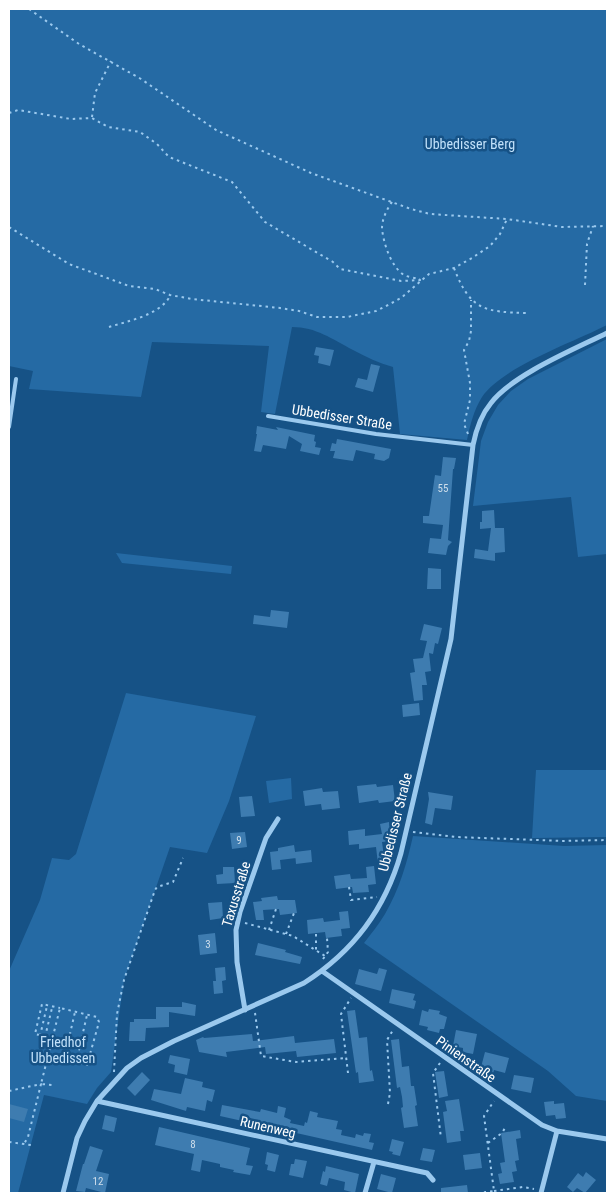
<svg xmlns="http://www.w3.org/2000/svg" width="616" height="1202" font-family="'Roboto Condensed',sans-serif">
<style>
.green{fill:#256aa4}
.building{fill:#3e7cb0}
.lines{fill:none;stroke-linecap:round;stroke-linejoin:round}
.path{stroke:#9bc9ee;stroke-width:2;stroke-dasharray:2.5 4;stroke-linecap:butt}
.lane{stroke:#9bc9ee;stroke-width:4}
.street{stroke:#9bc9ee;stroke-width:5}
.labels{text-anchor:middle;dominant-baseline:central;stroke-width:5;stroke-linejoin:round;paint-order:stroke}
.number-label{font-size:11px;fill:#cfdeeb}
.park-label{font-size:14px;fill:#c1e1fa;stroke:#165286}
.street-label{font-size:14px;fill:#fff;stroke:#165286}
</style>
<rect width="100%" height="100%" fill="#165286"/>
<path class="green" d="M9,9H607V325C574,342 502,367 482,397C474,410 470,425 467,440L400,434L393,367C379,363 366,357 353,350C332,339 316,327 292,327L275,414L261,412L269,346L152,342L141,397L29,389L33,371L9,366Z
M607,339V554L578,557L571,497L473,506L481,441L488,422L498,405L511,391L528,379Z
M116,553L232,566L231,574L122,563Z
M126,693L256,716L229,801L207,853L170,847L124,980L111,1072L97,1088L87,1104L44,1095L18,1193H9V971L40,900L52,858L69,860L76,854Z
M536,770H607V837L532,838Z
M291,778L292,799L269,803L266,781Z
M413,836L564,846L607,845V1101L576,1096L548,1071L364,943C371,934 379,924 385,914C399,890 407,863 413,836Z"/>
<path class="building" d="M316,347L334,350L330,366L318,363L319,356L314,355Z
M371,364L380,366L373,392L355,387L358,378L367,380Z
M257,426L278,430L276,427L315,435L314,441L316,442L315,447L321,448L319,455L300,451L302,444L289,436L286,449L263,445L261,452L254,451L257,434H256Z
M337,439L391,449L389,458L384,461L374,459L375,454L356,450L353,461L333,458L335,451H330L332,443L336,444Z
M443,457L456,458L454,469H453L448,540L452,542L448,546L446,555L428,553L430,538L441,539L443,525L423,523V516H429L435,475L441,476Z
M494,510L495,528H504L505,552L495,553V561L474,558L475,549L488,551L491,528L480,529V522H482V511Z
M428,568L441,569V589H427Z
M271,610L289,612L287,628L253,624L254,615L270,617Z
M424,624L442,628L438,644L435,643L433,654L429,653L431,671L425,672L427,685H422L423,700L414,701L410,673L415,672L413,659L423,658L427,641L420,640Z
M419,703L420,715L403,717L402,705Z
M376,784L377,787L393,785L395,801L379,803L378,800L359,803L357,786Z
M322,788L323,792L338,791L340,808L322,810L321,804L305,806L303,791Z
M428,792L453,796L451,810L435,808L432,825L425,823L429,799Z
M252,796L255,816L241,817L239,797Z
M389,822L391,841L382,842L385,864H378L376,847L359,849V844L349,845L348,831L365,829V836L382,834L380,824Z
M245,832L247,847L232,849L230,833Z
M294,845L296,858L280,860L281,869L272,870L270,852L278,851V848Z
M311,850L312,862L296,864L295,852Z
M374,866L376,884L368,885L369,892L353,893L352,887L336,889L334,876L350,874L351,879L367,878L366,867Z
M223,867H234L235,883L217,884L216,875L223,874Z
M277,896L278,900H295L297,913L280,915L279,909L263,910L264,920H256L253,902L262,901L261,898Z
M222,902L223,918L210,920L208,903Z
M348,911L350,928L341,929L342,936L326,938L325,932L308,934L307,920L323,918L324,922L340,920L339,912Z
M215,933L217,953L200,955L198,935Z
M258,943L286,950L285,952L302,957L300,964L255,955Z
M225,967L226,980L222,981L223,993L214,994L213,981H216L215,968Z
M379,968L387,970L381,991L355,984L359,969L377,974Z
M392,989L415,994L413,1000L416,1001L414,1009L389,1003Z
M182,1002L196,1005L195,1016L169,1012V1027L146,1028L145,1041H129L130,1022H134V1019H156V1007H182Z
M429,1009L440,1011L439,1014L447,1017L444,1029H440L439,1033L427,1030L428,1027L419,1025L422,1010L428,1012Z
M355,1010L359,1038L367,1037L370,1071L372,1070L374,1081L359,1083L358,1072L356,1073L347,1011Z
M456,1030L477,1034L473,1054L463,1052V1048L453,1046Z
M252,1034L253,1041L294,1036L295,1043L334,1039L336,1053L297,1057L296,1051L266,1054L265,1047L226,1052L227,1057L199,1052L196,1040L203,1037L204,1038Z
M399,1039L402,1067L409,1066L411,1086H414L417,1105L415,1106L418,1126L404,1128L401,1108L403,1107L402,1097L400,1087L397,1088L391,1040Z
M485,1052L509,1058L505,1073L494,1070L493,1074L480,1071Z
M170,1055L190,1059L187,1075L174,1072L175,1065L168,1063Z
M444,1071L448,1096L439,1098L435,1072Z
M142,1072L150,1080L135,1096L127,1088Z
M514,1075L534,1078L531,1093L511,1089Z
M185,1078L203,1082L202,1087L215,1090L212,1102L207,1100L205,1111L187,1107L186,1111L151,1100L154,1089L181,1094Z
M459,1099L464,1131H460L461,1141L447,1143L443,1112L447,1111L445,1101Z
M554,1101V1104L564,1103L566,1118L556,1119L555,1115L546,1116L544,1102Z
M9,1104L28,1109L24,1122L9,1118Z
M222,1105L260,1112L261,1109L277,1113L278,1106L286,1108L284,1117L291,1120L290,1123L304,1126L305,1122L307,1123L310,1111L318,1113L317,1117L338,1121L336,1129L342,1130L341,1135L355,1138L356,1134L363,1136L364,1133L371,1134L369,1142L374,1143L372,1150L220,1116Z
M105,1115L117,1118L114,1132L102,1129Z
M159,1127L250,1148L246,1165L253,1166L250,1175L233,1172L234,1170L220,1167V1164L202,1160L200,1172L191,1170L194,1154L155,1145Z
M520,1130L521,1138L516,1139L519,1160L515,1161L517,1171L512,1172L514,1182L500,1184L498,1174L502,1173L500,1163L505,1162L501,1133Z
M392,1139L404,1142L400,1156L392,1154L393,1152L389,1151Z
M90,1146L103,1150L96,1171L109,1174L105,1193L86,1188L85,1192L76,1191L83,1164H84Z
M423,1148L435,1150L432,1162L420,1160Z
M267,1152L279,1155L275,1172L267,1170L268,1165L265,1164Z
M480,1153L482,1168L465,1170L463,1155Z
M295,1159L307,1161L303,1178L289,1175L291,1164H294Z
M326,1166L359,1174L355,1193L344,1190L345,1182L329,1178L327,1186L320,1184L323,1171L325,1172Z
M586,1172L596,1180L585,1193L577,1188L573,1192L567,1187L578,1173L583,1177Z
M381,1174L396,1178L392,1193L377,1189Z
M467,1185L468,1193H441V1188Z"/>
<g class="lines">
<path class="path" d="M29,9L79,44L141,79L216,130L311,173L411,209L430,214L507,219L562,227L607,226
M9,113L18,110L71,119L92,118L108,127L140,132L157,144L169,157L232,182L265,222L333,262L340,269L401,281L422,280
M92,117L95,93L111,61
M392,202C387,209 382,219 382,228C383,242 391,267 404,275C408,277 415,278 420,279
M9,227L69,264L129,286L155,289L170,295L192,299L280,308L299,311L317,317H347L376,311L388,305L401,298L429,274L454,268L472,258L490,246L500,234L507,219
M454,268C470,310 484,312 527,313
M585,285L587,244L593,226
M109,327C128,321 160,315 170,296
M468,434L464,424L470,400V383L464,350L469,341L471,331V300
M413,832L457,837L562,841L607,840
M349,887L351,900L377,897
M245,923L293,936L325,956
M269,930L276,909
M286,934L294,913
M316,934V950
M323,959L328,952L327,938
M255,1013L261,1056L296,1062L347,1058
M40,1036L47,1006
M45,1037L52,1008
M52,1038L35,1034L42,1004L60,1008
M48,1056L87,1065L99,1022L97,1017L60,1008L41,1084L52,1085
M64,1060L75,1012
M76,1063L87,1015
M440,1063L433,1073L441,1138
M114,1072L117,1014L124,980L155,890L157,887L173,882L183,858
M348,1073L341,1014L351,998
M9,1091L41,1084L28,1137L24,1144
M388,1104L390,1093L387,1040L393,1030
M9,1142L31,1145
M488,1143L502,1133L505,1128
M494,1191L523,1187L534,1189
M484,1193L485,1192L494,1191L484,1116L494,1101"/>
<path class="lane" d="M268,416L376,434L473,445
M9,427L16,379"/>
<path class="street" d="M322,971L542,1125L557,1131L607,1139
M245,1010L237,962L236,930L240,912L266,838L278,819
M97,1101L427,1173L433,1180
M63,1193L77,1138L85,1121L97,1101L127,1068L141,1058L174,1041L304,983C354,951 385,909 401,853L451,639L473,445C476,430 481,415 491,403C512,375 575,349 607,333
M365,1193L374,1162
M541,1193L557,1131"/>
</g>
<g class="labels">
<g class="number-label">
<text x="443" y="488">55</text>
<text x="239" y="840">9</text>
<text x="208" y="944">3</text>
<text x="193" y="1144">8</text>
<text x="98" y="1181">12</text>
</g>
<g class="park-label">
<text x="470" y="144">Ubbedisser Berg</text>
<text x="63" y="1042">Friedhof<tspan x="63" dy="16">Ubbedissen</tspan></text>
</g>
<g class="street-label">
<text transform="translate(342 417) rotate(9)">Ubbedisser Straße</text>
<text transform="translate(395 822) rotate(-76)">Ubbedisser Straße</text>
<text transform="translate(236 894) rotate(-73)">Taxusstraße</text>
<text transform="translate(466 1059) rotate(35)">Pinienstraße</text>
<text transform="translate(268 1127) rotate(13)">Runenweg</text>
</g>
</g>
<rect width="616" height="1202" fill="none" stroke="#ffffff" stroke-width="20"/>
</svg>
